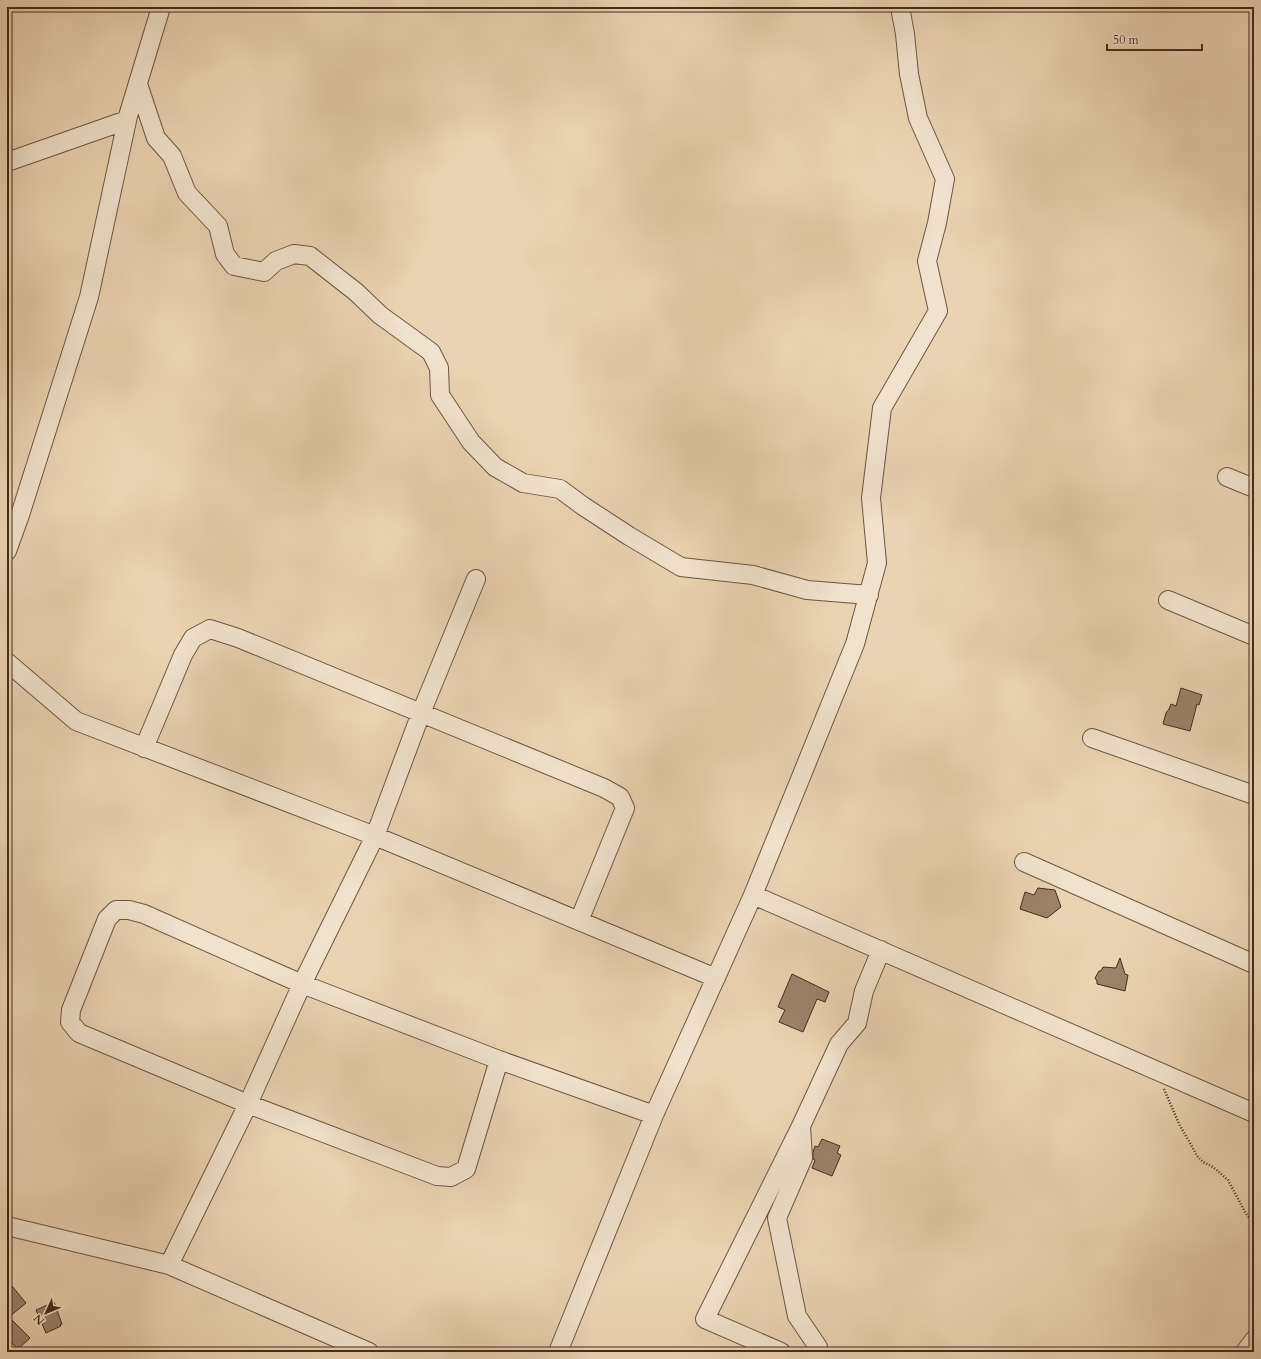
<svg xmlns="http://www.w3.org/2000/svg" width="1261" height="1359" font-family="Cardo,serif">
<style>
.building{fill:#9b826a;stroke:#452b1d}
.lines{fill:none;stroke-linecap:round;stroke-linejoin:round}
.minor-casing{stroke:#6e5542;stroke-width:20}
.path{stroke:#452b1d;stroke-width:2.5;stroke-dasharray:1 2;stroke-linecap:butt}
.minor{stroke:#f1e2cd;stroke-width:18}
</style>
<rect width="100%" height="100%" fill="#ead3b2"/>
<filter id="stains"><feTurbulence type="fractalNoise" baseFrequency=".005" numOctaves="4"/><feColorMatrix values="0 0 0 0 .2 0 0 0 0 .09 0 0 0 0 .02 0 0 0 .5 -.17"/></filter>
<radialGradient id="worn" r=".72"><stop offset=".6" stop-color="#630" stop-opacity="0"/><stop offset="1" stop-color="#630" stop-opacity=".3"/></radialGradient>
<path class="building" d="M1181,688L1202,695L1199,705L1197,704L1190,731L1163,724L1166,713L1169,709L1171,704L1176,706Z
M1038,888L1055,890L1061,907L1047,918L1020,909L1025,892L1034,895Z
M1120,958L1125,974L1128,975L1125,991L1097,984V981L1095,978L1099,971H1101L1103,967L1116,968Z
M792,974L829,992L825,1002L817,999L803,1032L779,1022L785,1010L778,1007Z
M822,1139L840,1146L837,1153L841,1155L832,1176L812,1168L815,1160L813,1159V1152L815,1146L818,1147Z
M7,1280L26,1303L9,1317L30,1338L18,1349L7,1338Z
M54,1302L62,1324L60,1325L61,1326L46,1333L36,1310Z"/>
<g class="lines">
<defs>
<path id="minor" d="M138,84L156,138L172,156L187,193L218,226L225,254L234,266L264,272L276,261L294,254L310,256L356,292L380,315L431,352L439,368L440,395L471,442L495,467L523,483L560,489L583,506L629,536L681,567L753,575L807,590L869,595
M7,162L127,120
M1227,477L1254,488
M7,551L20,515L89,297L128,116L161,7
M1168,600L1254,636
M7,662L76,721L375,836L716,978
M1092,738L1254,795
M144,748L183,655L193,638L210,629L238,638L604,788L620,797L625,808L579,921
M1024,862L1254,964
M753,895L1254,1113
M499,1060L466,1169L451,1177L437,1176L248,1104L79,1033L70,1022L71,1010L107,919L116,910H129L144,914L302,984L499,1060L654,1115
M7,1226L169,1265L369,1352
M169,1265L248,1104L302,984L375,836L421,713L476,579
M558,1352L654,1115L753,895L855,644L877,563L871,498L882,408L938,311L927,261L937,223L945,179L918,118L909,74L905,34L900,7
M781,1352L705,1319L801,1126
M816,1352L818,1347L797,1316L777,1218L803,1158L801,1126L839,1044L857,1023L864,991L881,950
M1245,1352L1254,1340"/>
</defs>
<use href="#minor" class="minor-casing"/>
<path class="path" d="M1164,1089L1179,1124L1190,1143L1197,1156L1203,1162L1213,1167L1228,1180L1245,1212L1254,1224"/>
<use href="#minor" class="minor"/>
</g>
<rect width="1261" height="1359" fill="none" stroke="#ead3b2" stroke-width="24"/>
<rect x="8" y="8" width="1245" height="1343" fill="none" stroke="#452b1d" stroke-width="2"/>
<rect x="12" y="12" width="1237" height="1335" fill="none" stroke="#452b1d"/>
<g transform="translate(46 1313) rotate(226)" stroke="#f1e2cd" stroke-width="3" paint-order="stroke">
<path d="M0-3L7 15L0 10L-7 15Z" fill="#452b1d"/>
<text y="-6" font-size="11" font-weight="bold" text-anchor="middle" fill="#452b1d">N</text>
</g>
<path d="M1107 44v6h95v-6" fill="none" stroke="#452b1d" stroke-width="2"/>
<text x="1113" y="44" font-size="12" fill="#452b1d" stroke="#f1e2cd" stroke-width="3" paint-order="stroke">50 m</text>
<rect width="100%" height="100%" filter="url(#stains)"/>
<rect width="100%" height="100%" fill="url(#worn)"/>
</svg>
